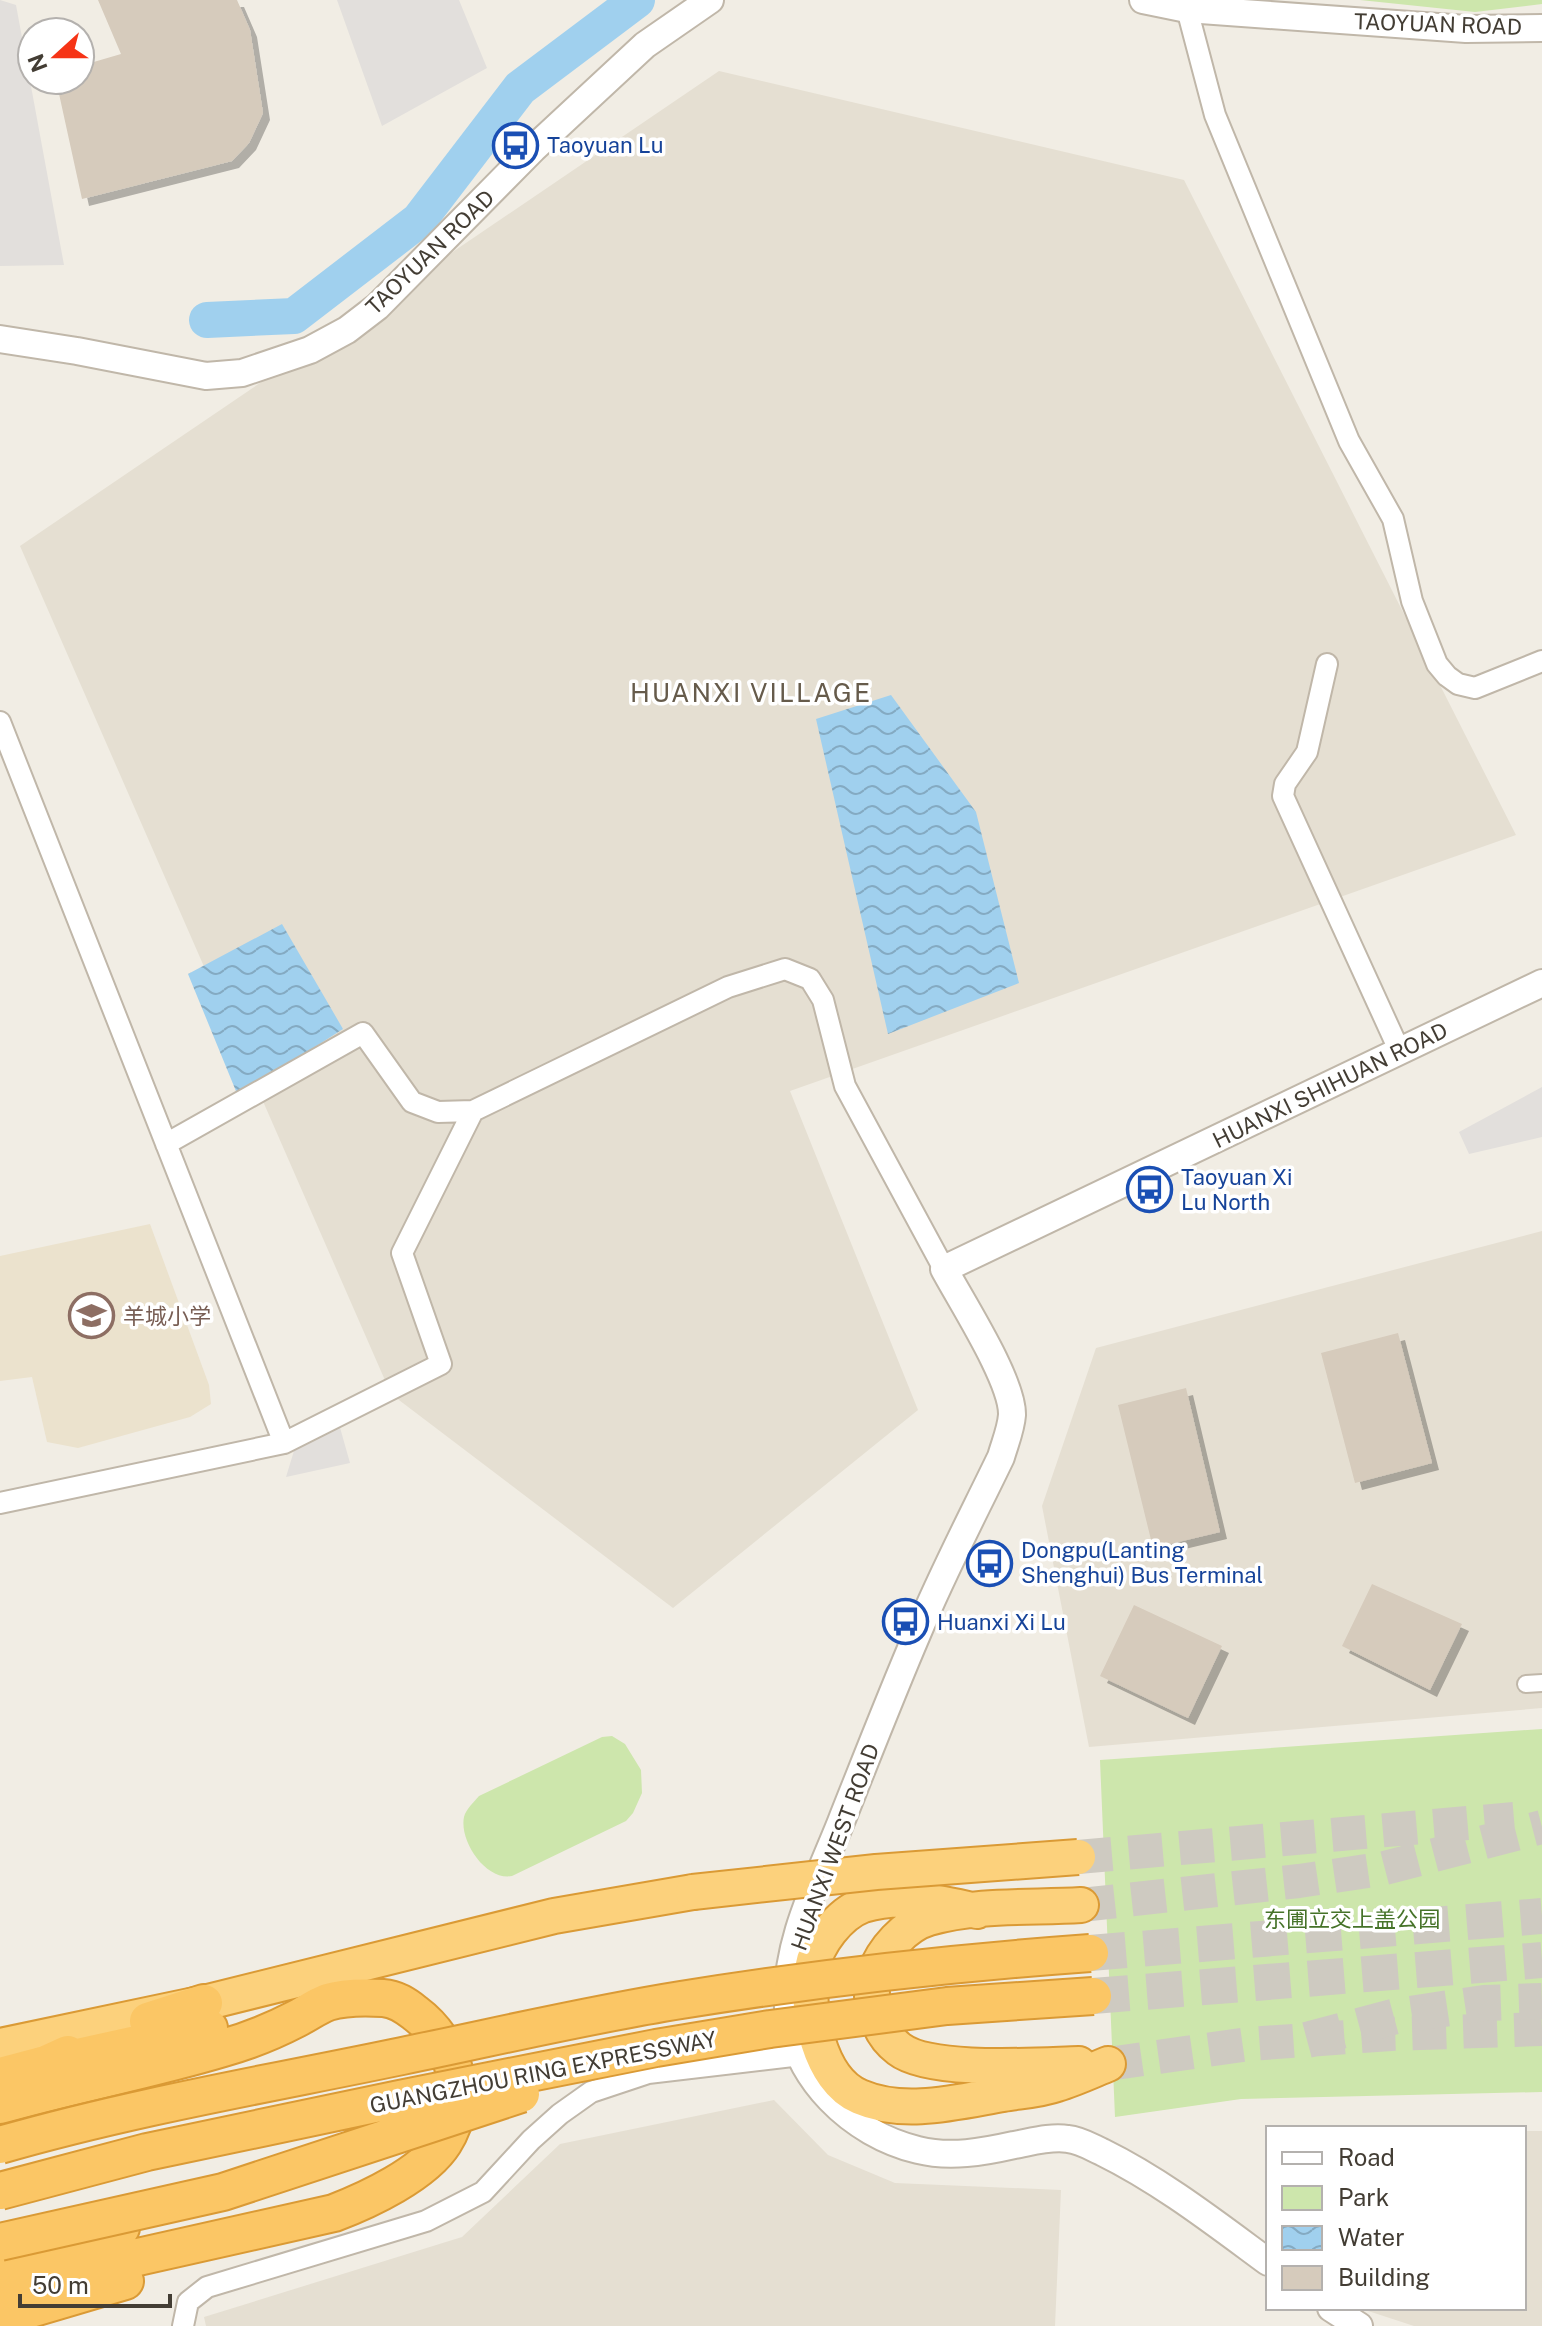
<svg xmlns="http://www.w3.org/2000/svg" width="1542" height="2326" font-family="'Public Sans','Noto Sans SC',sans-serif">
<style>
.residential{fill:#e5dfd2}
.education{fill:#ebe2cd}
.green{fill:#cde6ac}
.parking{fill:#e2dfdc}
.water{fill:url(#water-waves)}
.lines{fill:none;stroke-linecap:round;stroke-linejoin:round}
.river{stroke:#a0d0ee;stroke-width:36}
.building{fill:#d6cbbc;filter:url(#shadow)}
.trunk-tunnel{stroke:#cecac1;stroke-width:34;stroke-dasharray:34 17;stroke-linecap:butt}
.motorway-tunnel{stroke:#cecac1;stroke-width:36;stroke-dasharray:36 18;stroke-linecap:butt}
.pedestrian-casing{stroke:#c0b7a9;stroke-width:20}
.minor-casing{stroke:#c0b7a9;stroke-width:24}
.tertiary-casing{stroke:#c0b7a9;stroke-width:30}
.trunk-casing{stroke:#da9a35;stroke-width:38}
.motorway-casing{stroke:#da9a35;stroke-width:40}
.pedestrian{stroke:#fff;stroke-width:16}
.minor{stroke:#fff;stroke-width:20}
.tertiary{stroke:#fff;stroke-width:26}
.trunk{stroke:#fcd17c;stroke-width:34}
.motorway{stroke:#fbc665;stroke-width:36}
.trunk-bridge-casing{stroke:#da9a35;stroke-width:38;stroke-linecap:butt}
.motorway-bridge-casing{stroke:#da9a35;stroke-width:40;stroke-linecap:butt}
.trunk-bridge{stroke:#fcd17c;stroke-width:34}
.motorway-bridge{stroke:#fbc665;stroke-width:36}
.labels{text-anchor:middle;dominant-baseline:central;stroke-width:7;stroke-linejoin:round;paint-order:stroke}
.street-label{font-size:22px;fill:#433d34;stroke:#fff}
.transit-label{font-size:22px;fill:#164399;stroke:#fff;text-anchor:start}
.education-label{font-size:22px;fill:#785e54;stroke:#fff;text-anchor:start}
.park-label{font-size:22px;fill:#467329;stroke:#fff}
.quarter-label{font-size:26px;letter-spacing:2px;fill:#665b4b;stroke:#fff}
</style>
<defs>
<pattern id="water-waves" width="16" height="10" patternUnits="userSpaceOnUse" patternTransform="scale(2)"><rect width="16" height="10" fill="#a0d0ee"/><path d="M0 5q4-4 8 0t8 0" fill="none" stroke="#84aac2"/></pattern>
<filter id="shadow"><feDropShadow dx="7" dy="7" stdDeviation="0" flood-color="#0004"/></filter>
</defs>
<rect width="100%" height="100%" fill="#f1ede4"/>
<path class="residential" d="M719,71L1184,180L1516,835L790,1091L918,1410L673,1608L391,1394L20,546Z
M1542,1231V1708L1089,1747L1042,1506L1096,1348Z
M774,2100L828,2155L895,2183L1061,2190L1055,2326H206L204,2317L462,2237L560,2144Z
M1524,2131H1542V2326H1414L1359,2308H1524Z"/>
<path class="education" d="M150,1224L209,1385L211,1404L190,1417L78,1448L47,1442L32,1377L0,1381V1256Z"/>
<path class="green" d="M1360,0H1542V4L1475,12Z
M1542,1729V2092L1241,2099L1115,2117L1100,1760Z
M612,1736L625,1744L641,1770L642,1793L633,1813L626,1821L512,1876C486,1881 459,1841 464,1817C466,1809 474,1802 479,1796L602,1737Z"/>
<path class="parking" d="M0,0L16,5L64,265L0,266Z
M337,0H459L487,68L382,126Z
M1542,1087V1137L1469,1154L1459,1132Z
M339,1424L350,1463L286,1477L297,1441Z"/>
<path class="water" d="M891,695L976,812L1019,983L888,1034L816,719Z
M282,924L343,1029L238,1096L188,974Z"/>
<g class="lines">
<path class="river" d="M207,320L294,316L419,220L520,88L637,0"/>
</g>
<path class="building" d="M98,0H237L250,30L263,113L249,143L232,161L82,199L56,80H80V66L121,54Z
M1398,1333L1432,1463L1355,1483L1321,1353Z
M1186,1388L1220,1532L1153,1548L1118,1405Z
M1372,1584L1462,1624L1430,1690L1342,1646Z
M1134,1605L1222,1646L1188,1718L1100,1676Z"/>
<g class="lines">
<path class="trunk-tunnel" d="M1078,1857L1514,1819
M1081,1905L1299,1881L1381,1869L1542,1827
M1108,2064L1249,2044L1391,2034L1542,2029"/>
<path class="motorway-tunnel" d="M1090,1953L1542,1916
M1093,1996L1542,1960
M1307,2040L1396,2016L1484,2003L1542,2001"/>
<defs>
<path id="pedestrian" d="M1526,1684L1542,1683"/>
<path id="minor" d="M1187,9L1215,115L1349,441L1393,519L1412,601L1437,664L1447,676L1458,684L1475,688L1542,661
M1327,664L1307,752L1285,784L1283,796L1400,1052
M0,722L284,1443
M166,1144L363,1033L412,1102L438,1112L473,1111
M0,1503L284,1443L441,1364L402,1253L473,1111L728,987L785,969L810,979L823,1000L845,1086L944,1269
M183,2326L188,2302L207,2287L426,2221L483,2192L531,2140L560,2114L591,2092L648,2073L801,2055"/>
<path id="tertiary" d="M1143,0L1187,9L1466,29L1542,28
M0,339L77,351L206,376L242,373L310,350L347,330L377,307L533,149L645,45L710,0
M1268,2262C1215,2223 1161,2181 1102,2152C1091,2147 1080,2140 1068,2139C1051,2136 1031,2142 1014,2145C983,2152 950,2158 918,2150C852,2134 793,2078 788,2008C784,1944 818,1880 841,1822C866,1759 891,1695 918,1632C943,1572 973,1515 1001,1457C1005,1443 1011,1429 1012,1415C1013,1381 961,1301 944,1269L1542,983
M1331,2308L1359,2326"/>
<path id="trunk" d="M977,1911C939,1903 902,1893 863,1905C839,1914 816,1944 812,1969C805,2009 819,2080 860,2097C904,2116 957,2102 1003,2094C1021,2091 1040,2090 1057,2084C1074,2079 1091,2071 1108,2064
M0,2046L204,2003L554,1916L693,1892
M1079,2064C1038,2065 930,2073 899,2049C887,2040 880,2029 876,2014C871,2000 870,1987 875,1973C883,1950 905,1925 929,1918C976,1904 1032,1908 1081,1905"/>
<path id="motorway" d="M148,2021L204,2003
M46,2064L209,2028
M0,2076L46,2064L68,2054
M0,2105C74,2084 150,2070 223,2048C248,2041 273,2031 296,2019C306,2014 317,2006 328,2002C344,1997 367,1997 383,1998C396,1999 405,2005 415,2013C454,2042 472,2098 444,2142C424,2174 368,2200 334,2213L0,2288
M0,2263L75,2244L121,2228
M0,2318L125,2281"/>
</defs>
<use href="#pedestrian" class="pedestrian-casing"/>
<use href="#minor" class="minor-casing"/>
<use href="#tertiary" class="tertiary-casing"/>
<use href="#trunk" class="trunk-casing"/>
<use href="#motorway" class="motorway-casing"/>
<use href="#pedestrian" class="pedestrian"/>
<use href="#minor" class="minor"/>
<use href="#tertiary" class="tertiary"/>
<use href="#trunk" class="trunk"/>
<use href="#motorway" class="motorway"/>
<defs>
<path id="trunk-bridge" d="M693,1892L876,1872L1078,1857"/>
<path id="motorway-bridge" d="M0,2145C132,2107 267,2084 402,2056C495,2037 587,2015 681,2000C817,1978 953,1963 1090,1953
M0,2191L147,2152L399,2099L656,2048L770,2029L947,2006L1093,1996
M0,2242L223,2192L521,2094"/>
</defs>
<use href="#trunk-bridge" class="trunk-bridge-casing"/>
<use href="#motorway-bridge" class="motorway-bridge-casing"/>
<use href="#trunk-bridge" class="trunk-bridge"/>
<use href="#motorway-bridge" class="motorway-bridge"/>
</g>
<defs>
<symbol id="bus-ring" viewBox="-11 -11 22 22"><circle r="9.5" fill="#fff" stroke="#1a4fb4" stroke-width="1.5"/><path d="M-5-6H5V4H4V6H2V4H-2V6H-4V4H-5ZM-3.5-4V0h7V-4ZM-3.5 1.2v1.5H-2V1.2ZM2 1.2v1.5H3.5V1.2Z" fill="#1a4fb4"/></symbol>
<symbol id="school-ring" viewBox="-11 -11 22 22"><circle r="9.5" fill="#fff" stroke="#8d6e63" stroke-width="1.5"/><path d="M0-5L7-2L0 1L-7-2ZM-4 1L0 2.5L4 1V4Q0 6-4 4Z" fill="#8d6e63"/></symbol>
</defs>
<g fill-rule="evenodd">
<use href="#bus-ring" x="490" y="120" width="51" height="51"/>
<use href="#bus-ring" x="1124" y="1164" width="51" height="51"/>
<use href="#school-ring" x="66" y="1290" width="51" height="51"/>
<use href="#bus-ring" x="964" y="1538" width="51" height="51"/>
<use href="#bus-ring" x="880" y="1596" width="51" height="51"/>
</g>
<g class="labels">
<g class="street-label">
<text transform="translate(1438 24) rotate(2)">TAOYUAN ROAD</text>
<text transform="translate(430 252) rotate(-44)">TAOYUAN ROAD</text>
<text transform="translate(1330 1085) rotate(-26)">HUANXI SHIHUAN ROAD</text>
<text transform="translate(835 1847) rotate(-70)">HUANXI WEST ROAD</text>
<text transform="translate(543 2072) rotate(-11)">GUANGZHOU RING EXPRESSWAY</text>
</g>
<g class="transit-label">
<text x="547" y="145">Taoyuan Lu</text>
<text x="1181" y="1177">Taoyuan Xi<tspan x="1181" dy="25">Lu North</tspan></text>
<text x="1021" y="1550">Dongpu(Lanting<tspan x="1021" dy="25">Shenghui) Bus Terminal</tspan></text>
<text x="937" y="1622">Huanxi Xi Lu</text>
</g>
<g class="education-label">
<text x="123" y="1316">羊城小学</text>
</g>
<g class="park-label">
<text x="1352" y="1919">东圃立交上盖公园</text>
</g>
<g class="quarter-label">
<text x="751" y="692">HUANXI VILLAGE</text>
</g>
</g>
<rect x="1266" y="2126" width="260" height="184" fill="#ffffff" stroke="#b4b1ae" stroke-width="2"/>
<rect x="1282" y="2152" width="40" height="12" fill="#ffffff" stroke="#b4b1ae" stroke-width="2"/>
<text x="1338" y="2166" font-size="24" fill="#433d34">Road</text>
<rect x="1282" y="2186" width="40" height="24" fill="#cde6ac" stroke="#b4b1ae" stroke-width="2"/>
<text x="1338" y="2206" font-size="24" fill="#433d34">Park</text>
<rect x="1282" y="2226" width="40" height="24" fill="url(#water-waves)" stroke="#b4b1ae" stroke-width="2"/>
<text x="1338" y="2246" font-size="24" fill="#433d34">Water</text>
<rect x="1282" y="2266" width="40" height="24" fill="#d6cbbc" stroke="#b4b1ae" stroke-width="2"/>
<text x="1338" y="2286" font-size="24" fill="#433d34">Building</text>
<g transform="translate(56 56) rotate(249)"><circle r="38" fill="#ffffff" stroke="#b4b1ae" stroke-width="2"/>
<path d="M0-6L14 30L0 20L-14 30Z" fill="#f63416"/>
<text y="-12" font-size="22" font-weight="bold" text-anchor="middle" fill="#433d34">N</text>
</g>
<path d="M20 2294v12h150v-12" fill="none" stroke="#433d34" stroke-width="4"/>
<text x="32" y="2294" font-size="24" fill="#433d34" stroke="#ffffff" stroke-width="6" paint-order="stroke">50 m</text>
</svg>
